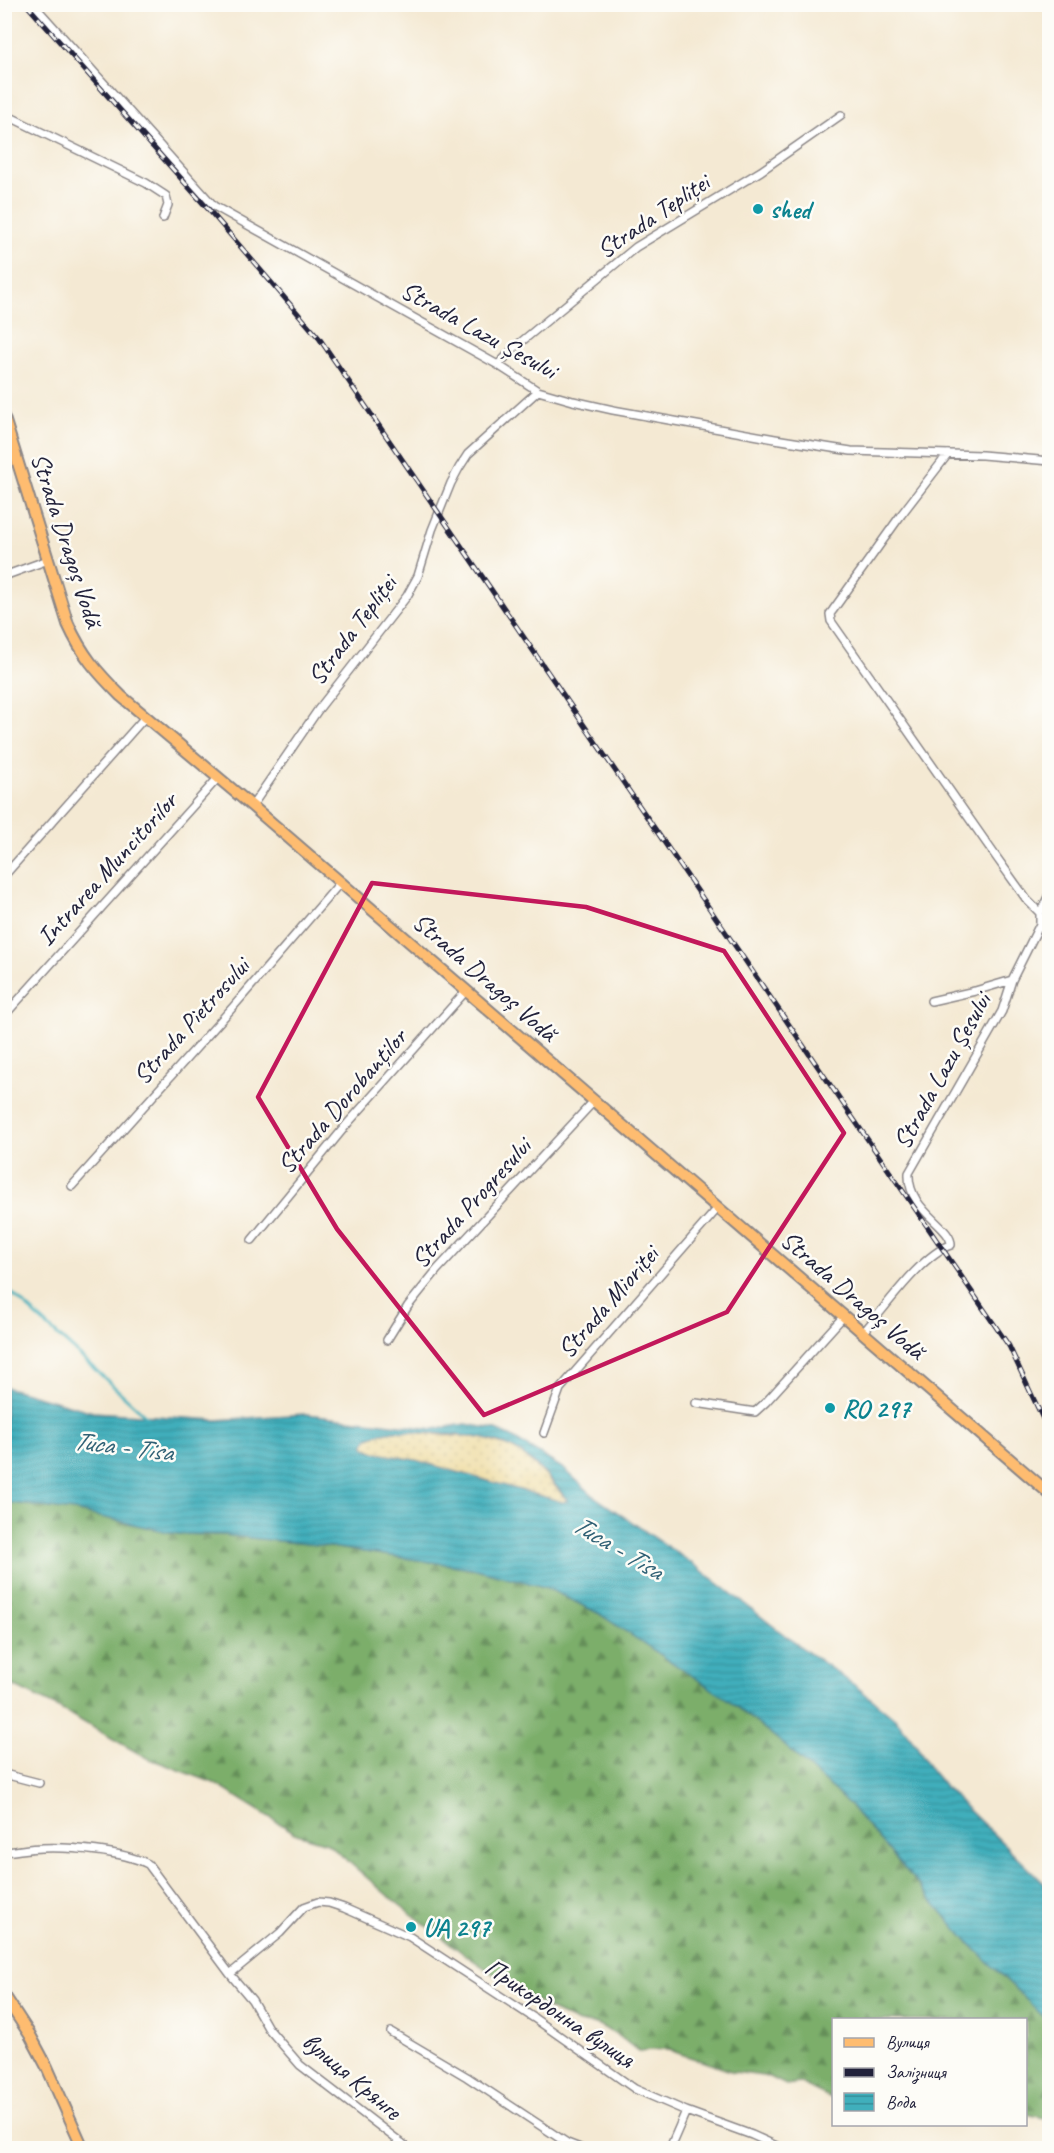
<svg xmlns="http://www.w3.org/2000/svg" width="1054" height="2153" font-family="Caveat,sans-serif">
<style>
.forest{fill:url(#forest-firs);stroke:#4e6852;stroke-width:1.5}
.sand{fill:url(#sand-dots);stroke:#887e6c;stroke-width:1.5}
.water{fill:url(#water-rules);stroke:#31687c;stroke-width:1.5;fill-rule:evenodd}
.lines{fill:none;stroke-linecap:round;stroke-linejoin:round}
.stream{stroke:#40afbc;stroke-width:3}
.minor-casing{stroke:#8b8687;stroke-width:10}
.primary-casing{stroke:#8b8687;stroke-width:14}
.minor{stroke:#fff;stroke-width:7}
.primary{stroke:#febc70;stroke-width:10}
.rail-casing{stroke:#22223b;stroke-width:5}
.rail{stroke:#fdfcf7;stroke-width:3;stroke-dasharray:9;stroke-linecap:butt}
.marked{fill:none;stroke:#c2185b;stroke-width:4.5;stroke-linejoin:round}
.culture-dot{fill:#0f9aa8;stroke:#fdfcf7;stroke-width:2}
.labels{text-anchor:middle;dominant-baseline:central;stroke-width:5;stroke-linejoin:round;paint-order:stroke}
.culture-label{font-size:26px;font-weight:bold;fill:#0d838f;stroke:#fdfcf7;text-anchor:start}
.street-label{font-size:26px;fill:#22223b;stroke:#fdfcf7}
.water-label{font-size:27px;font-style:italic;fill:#306175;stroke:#fdfcf7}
</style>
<defs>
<pattern id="forest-firs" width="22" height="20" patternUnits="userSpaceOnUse" patternTransform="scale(1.5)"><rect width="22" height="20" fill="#7bae6a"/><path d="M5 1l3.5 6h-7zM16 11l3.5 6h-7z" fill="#648d58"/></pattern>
<pattern id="sand-dots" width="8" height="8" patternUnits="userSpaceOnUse" patternTransform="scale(1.5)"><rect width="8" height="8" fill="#eeda9e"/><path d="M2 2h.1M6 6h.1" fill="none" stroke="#ccbb89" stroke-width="1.8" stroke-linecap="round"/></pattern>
<pattern id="water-rules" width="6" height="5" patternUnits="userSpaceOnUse" patternTransform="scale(1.5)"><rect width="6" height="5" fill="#40afbc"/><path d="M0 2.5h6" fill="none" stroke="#358e9a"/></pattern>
</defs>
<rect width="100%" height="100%" fill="#fdfcf7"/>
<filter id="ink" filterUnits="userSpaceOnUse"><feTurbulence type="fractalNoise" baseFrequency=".0167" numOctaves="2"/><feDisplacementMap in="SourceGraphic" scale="12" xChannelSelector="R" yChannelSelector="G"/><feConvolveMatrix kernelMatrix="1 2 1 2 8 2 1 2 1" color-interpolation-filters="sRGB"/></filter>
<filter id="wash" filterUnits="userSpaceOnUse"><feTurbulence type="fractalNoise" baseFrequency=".008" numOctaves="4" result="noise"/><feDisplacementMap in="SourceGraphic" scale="24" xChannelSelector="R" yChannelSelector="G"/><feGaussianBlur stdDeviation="1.35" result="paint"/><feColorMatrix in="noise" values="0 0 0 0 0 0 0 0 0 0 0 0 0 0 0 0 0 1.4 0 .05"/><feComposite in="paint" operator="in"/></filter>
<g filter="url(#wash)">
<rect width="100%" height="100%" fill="#f4e9d3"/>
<path class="forest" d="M5,1502L74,1511L178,1534L224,1535L318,1545L472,1568L545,1587L598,1613L727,1699L781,1742L848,1803L967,1941L1049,2022V2119L1026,2114V2020H834L833,2099L800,2083L786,2085L770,2077L734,2072L666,2049L638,2051L620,2037L597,2024L579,2023L549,2009L507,1983L464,1954L387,1895L327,1843L297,1834L214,1783L145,1757L57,1707L5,1682Z"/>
<path class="sand" d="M394,1431L482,1438L512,1448L522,1454L546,1476L568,1501L562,1502L415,1460L377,1453L364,1447L367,1439L377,1434Z"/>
<path class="water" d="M5,1387L93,1412L216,1420L306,1414L434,1429L466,1424L494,1429L510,1436L564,1469L595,1497L696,1566L791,1640L857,1687L897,1720L917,1746L931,1770L946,1788L1049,1888V2022L967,1941L848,1803L781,1742L727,1699L598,1613L545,1587L472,1568L318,1545L224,1535L178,1534L74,1511L5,1502ZM394,1431C431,1434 481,1432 514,1449C534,1460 555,1483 568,1501L562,1502L415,1460L377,1453L364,1447L367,1439L377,1434Z"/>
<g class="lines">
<path class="stream" d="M4,1286L147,1417"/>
</g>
</g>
<g filter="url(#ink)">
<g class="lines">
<defs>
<path id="minor" d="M33,4L214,206L498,365L538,391L573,401L613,410L775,439L851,451L982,455L1050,461
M4,114L146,183L166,196L168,205L163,218
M498,365L515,347L636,247L761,171L841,115
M948,454L901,515L833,610L830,614L831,621L997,858L1027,900L1040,913
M4,576L48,560
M252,806L318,710L407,596L418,576L432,530L451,483L459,468L468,454L538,391
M4,876L146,716
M1038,928L1050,927
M931,1001L975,991L1012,980
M4,1016L218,778
M72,1186L233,1007L340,883
M252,1240L348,1123L466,991
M863,1333C884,1309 922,1254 951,1245C952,1226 907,1211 909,1173L1002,1011L1012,980L1040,924V913L1050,893
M387,1340L408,1306L437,1270L594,1101
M696,1403L755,1412L766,1402L843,1317
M544,1433L560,1389L718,1208
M4,1774L39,1783
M4,1852C17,1851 30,1848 42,1848C71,1847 122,1851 148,1864L230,1974L280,1933L304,1907L318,1902L329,1903L344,1908L410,1937L534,2018L635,2089L686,2111L752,2135L781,2148
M230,1974L252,2000L268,2028L300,2065L408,2148
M391,2032L467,2077L567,2143L580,2148
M670,2148L686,2111"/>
<path id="primary" d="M4,418L68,624C82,655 97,672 121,696L252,806L1050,1494
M4,1995L30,2035L47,2067L83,2148"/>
</defs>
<use href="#minor" class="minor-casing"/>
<use href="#primary" class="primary-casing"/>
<use href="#minor" class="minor"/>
<use href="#primary" class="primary"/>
<defs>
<path id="rail" d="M26,4L209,210L319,338L1009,1346L1050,1434"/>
</defs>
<use href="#rail" class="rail-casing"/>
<use href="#rail" class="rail"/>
</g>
</g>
<path class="marked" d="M372,883L586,907L724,951L844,1133L727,1312L484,1415L337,1229L258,1097Z"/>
<g class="culture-dot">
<circle cx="758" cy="209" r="6"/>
<circle cx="830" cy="1408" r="6"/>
<circle cx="411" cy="1927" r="6"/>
</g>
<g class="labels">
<g class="culture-label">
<text x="770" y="209">shed</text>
<text x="842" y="1408">RO 297</text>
<text x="423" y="1927">UA 297</text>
</g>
<g class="street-label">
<text transform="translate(653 216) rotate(-34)">Strada Tepliței</text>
<text transform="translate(479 330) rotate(29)">Strada Lazu Șesului</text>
<text transform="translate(67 540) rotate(72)">Strada Dragoș Vodă</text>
<text transform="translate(352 630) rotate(-53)">Strada Tepliței</text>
<text transform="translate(107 869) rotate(-48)">Intrarea Muncitorilor</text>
<text transform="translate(485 977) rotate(41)">Strada Dragoș Vodă</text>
<text transform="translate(191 1021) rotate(-48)">Strada Pietrosului</text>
<text transform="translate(942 1071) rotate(-61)">Strada Lazu Șesului</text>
<text transform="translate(342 1101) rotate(-49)">Strada Dorobanților</text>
<text transform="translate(471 1203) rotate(-48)">Strada Progresului</text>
<text transform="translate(853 1295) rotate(41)">Strada Dragoș Vodă</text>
<text transform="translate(608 1302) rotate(-49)">Strada Mioriței</text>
<text transform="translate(560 2013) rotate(34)">Прикордонна вулиця</text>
<text transform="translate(352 2076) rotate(40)">вулиця Крянге</text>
</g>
<g class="water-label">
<text transform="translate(123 1446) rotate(7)">Тиса - Tisa</text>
<text transform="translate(618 1547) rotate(31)">Тиса - Tisa</text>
</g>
</g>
<rect width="1054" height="2153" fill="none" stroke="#fdfcf7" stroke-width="24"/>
<rect x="832" y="2018" width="195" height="108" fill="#fdfcf7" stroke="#a5a5ac" stroke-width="1.5"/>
<rect x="844" y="2038" width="30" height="9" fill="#febc70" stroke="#a5a5ac" stroke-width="1.5"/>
<text x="886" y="2048" font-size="18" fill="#22223b">Вулиця</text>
<rect x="844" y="2068" width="30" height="9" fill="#22223b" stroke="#a5a5ac" stroke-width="1.5"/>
<text x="886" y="2078" font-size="18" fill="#22223b">Залізниця</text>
<rect x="844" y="2093" width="30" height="18" fill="url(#water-rules)" stroke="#a5a5ac" stroke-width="1.5"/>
<text x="886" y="2108" font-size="18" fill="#22223b">Вода</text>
</svg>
